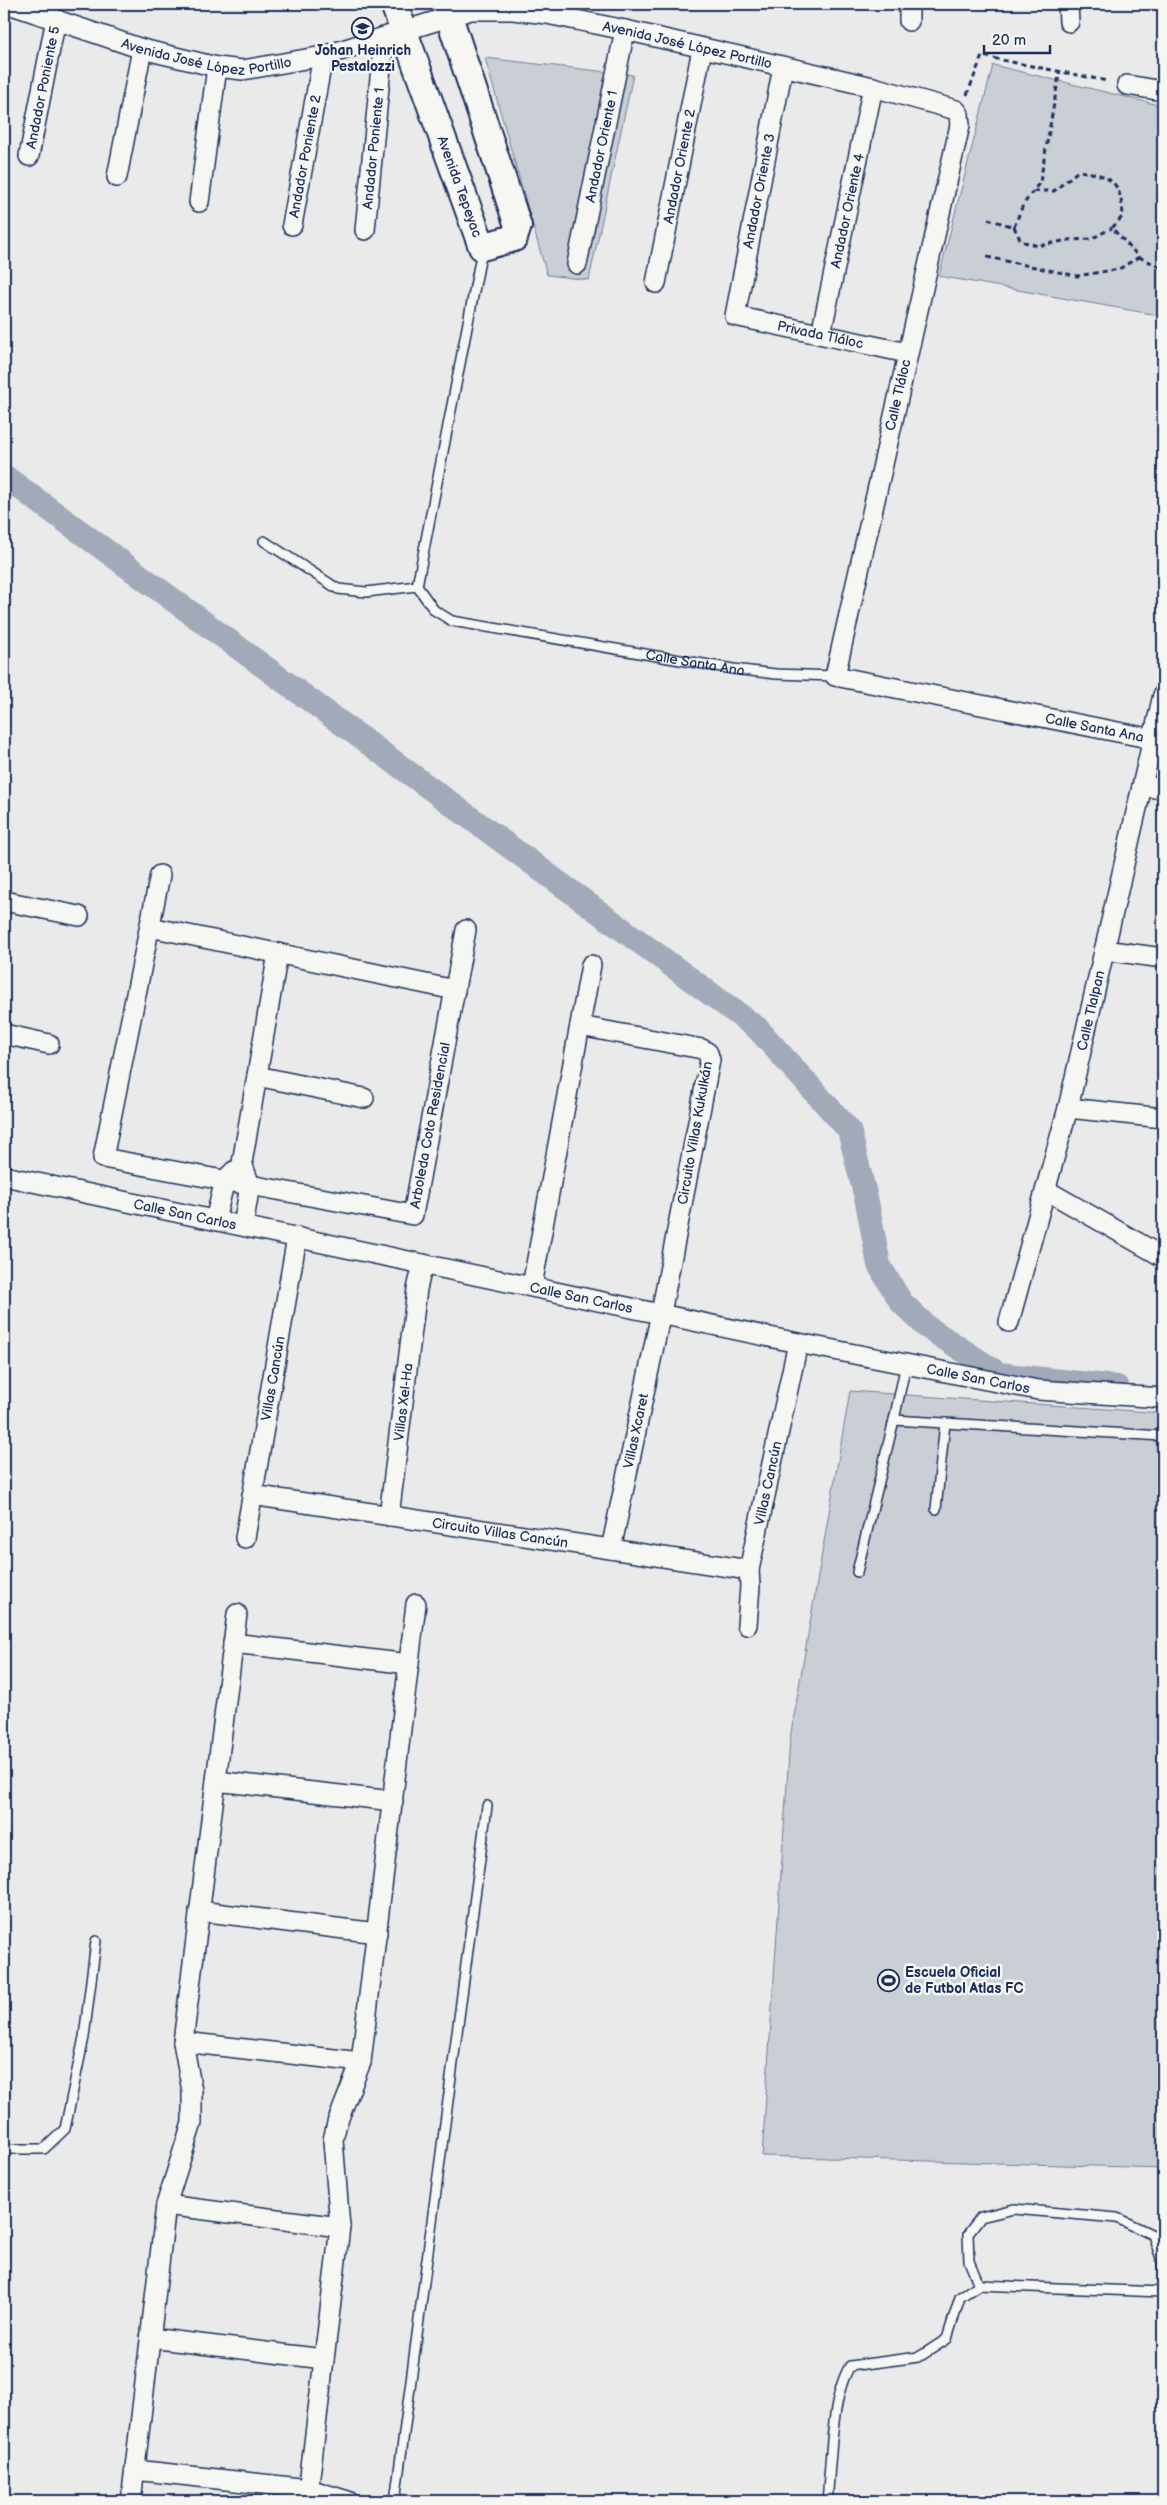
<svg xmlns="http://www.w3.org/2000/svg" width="1167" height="2505" font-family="'Balsamiq Sans',sans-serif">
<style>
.green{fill:#caced5;stroke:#727e9a}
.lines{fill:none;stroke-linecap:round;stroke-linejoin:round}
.canal{stroke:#a2aaba;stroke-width:24}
.lane-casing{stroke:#1b2f5e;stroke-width:12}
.street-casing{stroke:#1b2f5e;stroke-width:22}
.secondary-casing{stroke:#1b2f5e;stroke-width:30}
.path{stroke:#1b2f5e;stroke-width:3;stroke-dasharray:5 4;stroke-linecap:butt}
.lane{stroke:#f6f6f2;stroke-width:9}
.street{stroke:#f6f6f2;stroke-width:19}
.secondary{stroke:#f6f6f2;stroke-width:26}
.labels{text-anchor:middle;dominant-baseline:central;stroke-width:5;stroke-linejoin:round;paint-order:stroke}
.street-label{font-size:14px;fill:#1b2f5e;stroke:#f6f6f2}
.poi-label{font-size:14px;font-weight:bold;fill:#1b2f5e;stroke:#f6f6f2}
</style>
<rect width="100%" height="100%" fill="#e9eae9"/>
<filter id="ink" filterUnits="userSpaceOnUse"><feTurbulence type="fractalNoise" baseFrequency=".02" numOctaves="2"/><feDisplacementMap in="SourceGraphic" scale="10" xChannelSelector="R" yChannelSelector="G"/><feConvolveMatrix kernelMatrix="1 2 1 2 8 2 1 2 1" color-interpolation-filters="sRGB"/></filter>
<g filter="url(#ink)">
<path class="green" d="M485,58L633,75L589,280L547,275Z
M993,65L1163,106V316L939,276Z
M850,1391L1163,1413V2168L762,2156L790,1739Z"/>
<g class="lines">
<path class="canal" d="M4,476L757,1028L849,1130L867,1202L879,1265L901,1302L927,1327L999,1374L1117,1387"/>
<defs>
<g id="lane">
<path id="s1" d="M264,541L338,589L366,592L417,586L434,610L452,621L733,669L776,674L835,676"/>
<path d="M417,586L482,250"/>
<path d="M894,1420L906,1364"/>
<path d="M936,1509L945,1423"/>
<path d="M857,1572L894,1420L1163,1436"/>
<path d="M4,2149H44L65,2129L84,2037L96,1941"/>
<path d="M979,2285L969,2261L968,2234L981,2217L1014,2209L1117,2218L1153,2235L1163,2264V2272"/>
<path d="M395,2501L487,1806"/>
<path d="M827,2501C831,2465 831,2396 850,2366L919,2357L947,2339L960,2297L979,2285L1163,2292"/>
</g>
<g id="street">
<path id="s2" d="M9,4L142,49L217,67L243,70L323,56L471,10H513L547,14L625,30L873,87L956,110L959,114L960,125L835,676L1153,739"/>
<path d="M1068,4L1069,22"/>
<path d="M909,21V4"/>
<path id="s3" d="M783,67L735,316L907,353"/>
<path d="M1127,85L1163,91"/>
<path id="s4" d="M29,156L56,19"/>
<path d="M117,177L142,49"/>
<path d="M199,202L217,67"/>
<path id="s5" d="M292,225L323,56"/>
<path id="s6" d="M365,230L384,37"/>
<path id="s7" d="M577,264L625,30"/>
<path id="s8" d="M656,283L702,49"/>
<path id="s9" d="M821,334L873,87"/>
<path d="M1142,786L1163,789"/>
<path id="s10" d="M160,875L103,1158L413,1215L466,930"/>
<path d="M4,901L79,916"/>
<path d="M150,927L455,990"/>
<path d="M1104,950L1163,958"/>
<path d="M580,1026L702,1049L708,1053L710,1060L661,1313L611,1549"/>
<path d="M4,1034L49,1044"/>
<path d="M257,1076L364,1098"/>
<path d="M1068,1108L1163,1118"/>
<path id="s11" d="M4,1176L798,1343L1038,1390L1163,1398"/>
<path d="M1046,1190L1163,1257"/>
<path d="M215,1220L225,1180L234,1171"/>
<path d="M243,1226L250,1185L242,1163L278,953"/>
<path d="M532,1286L591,965"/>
<path id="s12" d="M1009,1322L1068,1108L1163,695"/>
<path id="s13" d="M252,1495L749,1570"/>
<path id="s14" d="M389,1516L417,1289L423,1264"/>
<path id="s15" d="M245,1538L297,1237"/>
<path id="s16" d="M747,1625L750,1586L749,1570L798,1343"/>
<path d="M233,1643L409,1664"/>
<path d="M216,1781L393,1801"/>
<path d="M199,1911L377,1933"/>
<path d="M183,2042L361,2062"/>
<path d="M166,2205L340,2227"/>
<path d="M150,2338L324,2359"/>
<path d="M135,2470L309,2489L348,2501"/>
<path d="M131,2501L166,2205L192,2123V2091L183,2042L237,1614"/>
<path d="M307,2501L340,2227L333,2140L337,2123L361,2062L416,1604"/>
</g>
<g id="secondary">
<path id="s17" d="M394,4L482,247L514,238L518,226L445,4"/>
</g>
</defs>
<use href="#lane" class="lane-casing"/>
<use href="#street" class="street-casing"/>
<use href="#secondary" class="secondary-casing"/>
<path class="path" d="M967,95L982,56L1107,81
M1034,191H1054L1078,171C1111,175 1121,181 1123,216L1112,228L1139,257L1163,268
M988,219L1014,227L1021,241L1038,246L1068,240L1091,239L1112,228
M1014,227L1023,205L1040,182L1060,70
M987,257L1077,276L1119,269L1139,257"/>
<use href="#lane" class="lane"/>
<use href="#street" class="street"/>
<use href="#secondary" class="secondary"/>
</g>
</g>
<defs>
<symbol id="school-ring" viewBox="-11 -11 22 22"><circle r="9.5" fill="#f6f6f2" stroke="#1b2f5e" stroke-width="1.5"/><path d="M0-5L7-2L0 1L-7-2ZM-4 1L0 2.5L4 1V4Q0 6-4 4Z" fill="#1b2f5e"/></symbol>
<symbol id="stadium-ring" viewBox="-11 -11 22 22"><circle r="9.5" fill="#f6f6f2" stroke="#1b2f5e" stroke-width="1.5"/><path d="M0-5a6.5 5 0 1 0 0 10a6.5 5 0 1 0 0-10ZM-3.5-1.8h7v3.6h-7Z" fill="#1b2f5e"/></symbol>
</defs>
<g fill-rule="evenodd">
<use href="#school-ring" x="350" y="16" width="25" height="25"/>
<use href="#stadium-ring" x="876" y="1968" width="25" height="25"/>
</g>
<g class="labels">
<g class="street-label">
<text stroke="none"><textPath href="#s2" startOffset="700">Avenida José López Portillo</textPath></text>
<text stroke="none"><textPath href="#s2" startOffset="206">Avenida José López Portillo</textPath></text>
<text stroke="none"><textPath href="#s4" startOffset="70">Andador Poniente 5</textPath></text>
<text stroke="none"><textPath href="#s7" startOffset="120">Andador Oriente 1</textPath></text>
<text stroke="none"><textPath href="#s6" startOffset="82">Andador Poniente 1</textPath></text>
<text stroke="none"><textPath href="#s5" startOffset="70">Andador Poniente 2</textPath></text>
<text stroke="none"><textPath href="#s8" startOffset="119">Andador Oriente 2</textPath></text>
<text stroke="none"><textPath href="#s17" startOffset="194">Avenida Tepeyac</textPath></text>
<text transform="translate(759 191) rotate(-79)">Andador Oriente 3</text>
<text stroke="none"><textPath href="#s9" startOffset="126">Andador Oriente 4</textPath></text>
<text stroke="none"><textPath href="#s3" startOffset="341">Privada Tláloc</textPath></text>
<text transform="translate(898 395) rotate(-77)">Calle Tláloc</text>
<text stroke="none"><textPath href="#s1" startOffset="465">Calle Santa Ana</textPath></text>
<text stroke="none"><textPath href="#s2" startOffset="1822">Calle Santa Ana</textPath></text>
<text stroke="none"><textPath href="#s12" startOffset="322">Calle Tlalpan</textPath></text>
<text stroke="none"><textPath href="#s10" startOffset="695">Arboleda Coto Residencial</textPath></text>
<text transform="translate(695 1133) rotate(-80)">Circuito Villas Kukulkán</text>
<text stroke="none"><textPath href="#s11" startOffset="185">Calle San Carlos</textPath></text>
<text stroke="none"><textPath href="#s11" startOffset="590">Calle San Carlos</textPath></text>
<text stroke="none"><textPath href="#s15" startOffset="162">Villas Cancún</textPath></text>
<text stroke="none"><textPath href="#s11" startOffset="995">Calle San Carlos</textPath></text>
<text stroke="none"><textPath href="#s14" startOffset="115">Villas Xel-Ha</textPath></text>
<text transform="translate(636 1431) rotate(-78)">Villas Xcaret</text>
<text stroke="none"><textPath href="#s16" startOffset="144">Villas Cancún</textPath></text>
<text stroke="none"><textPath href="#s13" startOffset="251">Circuito Villas Cancún</textPath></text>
</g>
<g class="poi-label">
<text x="363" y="50">Johan Heinrich<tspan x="363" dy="16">Pestalozzi</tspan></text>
<text x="905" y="1972" text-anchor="start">Escuela Oficial<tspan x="905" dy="16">de Futbol Atlas FC</tspan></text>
</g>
</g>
<rect width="1167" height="2505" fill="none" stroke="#f6f6f2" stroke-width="20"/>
<rect x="10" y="10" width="1147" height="2485" fill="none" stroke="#1b2f5e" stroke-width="2" filter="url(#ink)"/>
<path d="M984 45v8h66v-8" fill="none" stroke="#1b2f5e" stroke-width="2.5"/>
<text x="992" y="45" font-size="15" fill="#1b2f5e" stroke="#f6f6f2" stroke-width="4" paint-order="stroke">20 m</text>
</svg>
